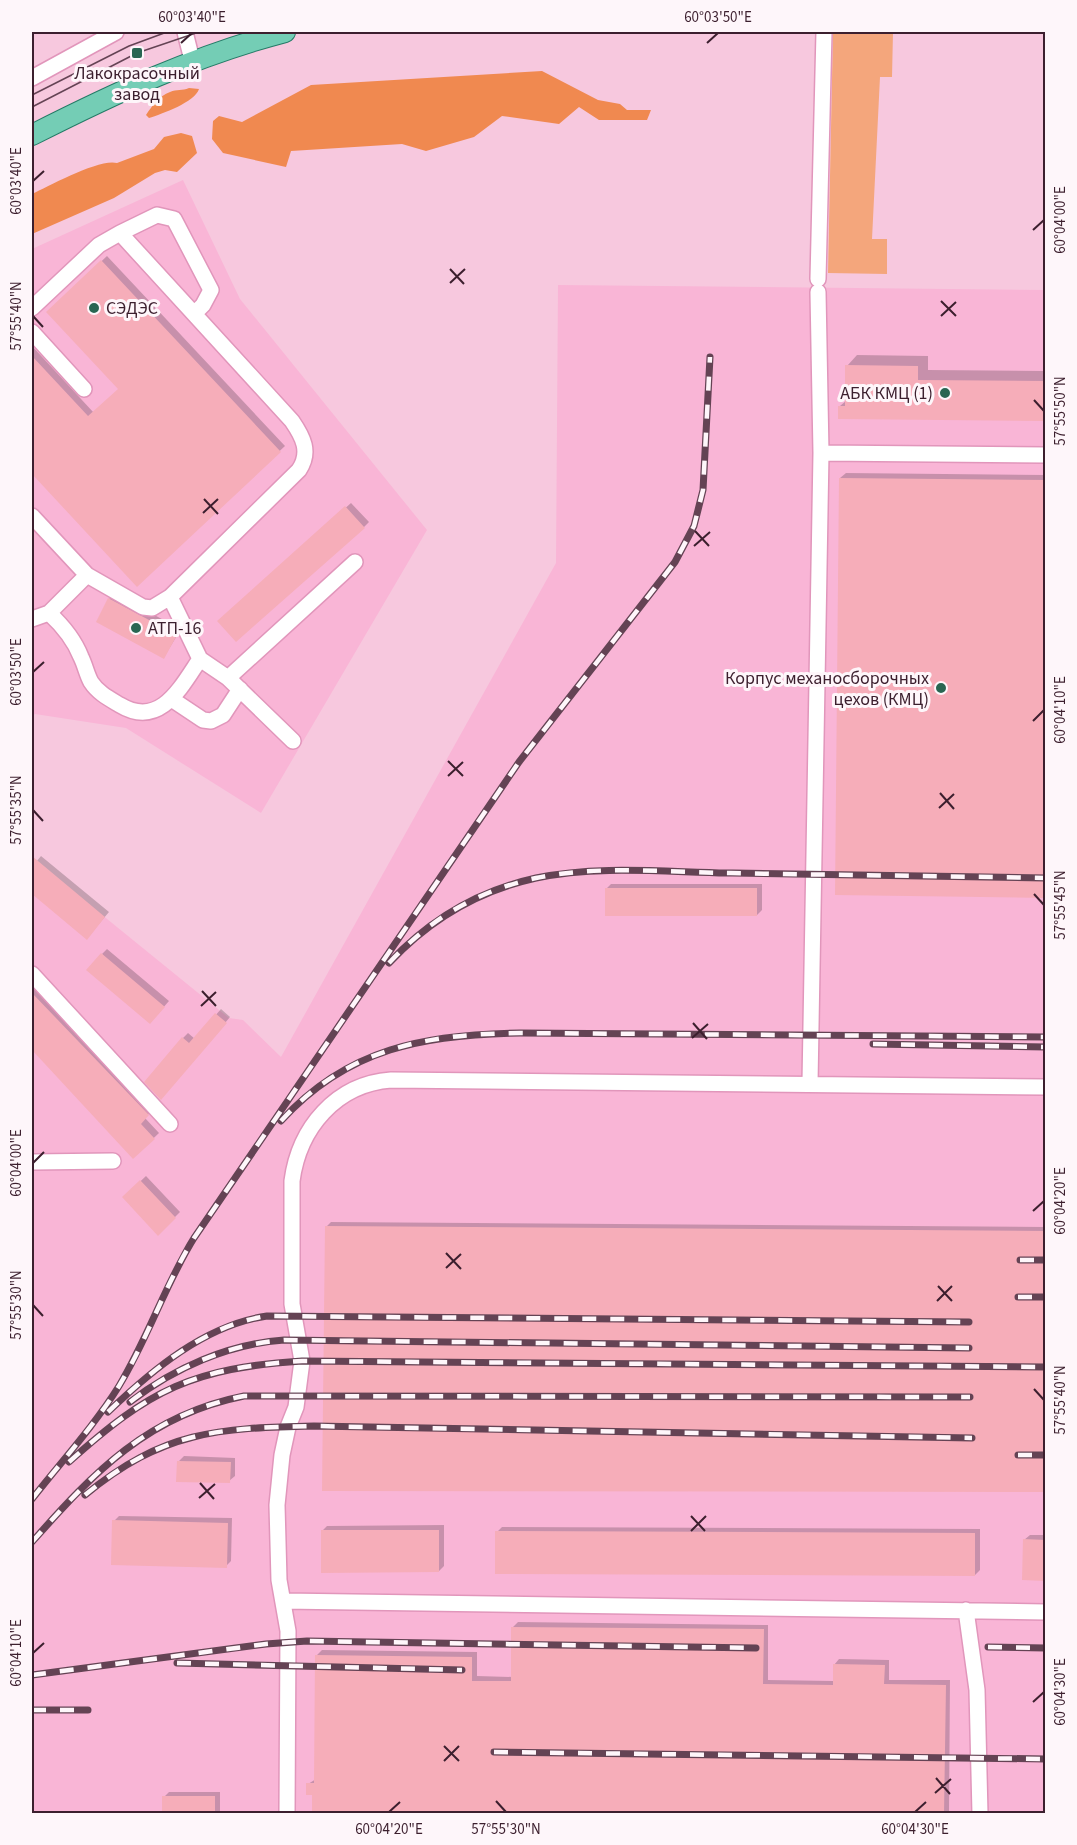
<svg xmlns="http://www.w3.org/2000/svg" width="1077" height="1845" font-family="'Source Sans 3',sans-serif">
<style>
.built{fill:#f9b5d6}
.green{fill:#f4a67c}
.forest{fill:#f08950}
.shadow{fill:#0003}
.building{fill:#f6adb9}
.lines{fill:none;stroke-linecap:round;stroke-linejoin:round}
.minor-casing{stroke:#e196bb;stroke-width:18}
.major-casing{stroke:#247a66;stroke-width:22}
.minor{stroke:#fff;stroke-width:15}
.major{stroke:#74cdb5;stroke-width:20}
.tram{stroke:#644354;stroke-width:1.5}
.rail-casing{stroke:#644354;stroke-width:7}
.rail{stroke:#fef6fa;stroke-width:4.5;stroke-dasharray:14;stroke-linecap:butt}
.ticks{fill:none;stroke:#3c1f2e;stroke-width:2}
.poi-dot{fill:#296652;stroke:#fef6fa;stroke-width:2}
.labels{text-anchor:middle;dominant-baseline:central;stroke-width:6;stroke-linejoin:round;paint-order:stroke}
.poi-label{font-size:18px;fill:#3c1f2e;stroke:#fef6fa;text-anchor:start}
.neatline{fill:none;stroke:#3c1f2e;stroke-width:2}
.ticks-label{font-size:15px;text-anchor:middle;fill:#3c1f2e}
</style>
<rect width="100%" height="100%" fill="#f7c8de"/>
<path class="built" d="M183,180L240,299L427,530L261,813L126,728L35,714L32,716V249Z
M558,285L1045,290V1813H32V858L229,1018L243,1020L281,1057L556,563Z"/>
<path class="green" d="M833,32H893L892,77H880L872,239H887V274L828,273Z"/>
<path class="forest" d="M542,71L598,100L620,104L627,110H651L647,120H599L579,107L559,124L502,116L474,137L426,151L402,144L291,151L286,167L223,153L212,139L213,121L219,116L242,122L311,85Z
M189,88L199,89C195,102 162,114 149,118L146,115C152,106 159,96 170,92C177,89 182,91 189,88Z
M181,133L192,136L197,153L177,172L165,170L155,173L114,198L32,234V194C49,186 100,158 117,163L154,149L164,137Z"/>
<path class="shadow" d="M107,256L285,446L137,585L32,472V346L94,413L120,388L48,312Z
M857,355L928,356V370L1046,371V419L840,406L847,400V366Z
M846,473L1046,475V896L840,478Z
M351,503L369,522L364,527L224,616Z
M114,594L181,629L164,657L109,599Z
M41,856L109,912L87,938L32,892V867Z
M611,884H762V910L757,915L606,889Z
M107,949L169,1001L155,1017L102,954Z
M32,982L153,1109L145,1118L159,1133L134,1157L32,1048Z
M221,1009L230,1017L166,1093L183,1038L188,1033L195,1039Z
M146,1176L180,1212L158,1234L124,1197Z
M331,1222L1046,1227V1490L326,1227Z
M184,1456L235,1458V1476L229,1481L179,1461Z
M119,1516L232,1518L231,1561L226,1566L114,1521Z
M444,1525V1566L439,1571L322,1531L327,1526Z
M502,1527L980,1529V1570L975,1575L497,1532Z
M1030,1535H1046V1579L1024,1540Z
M518,1622L768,1625V1680L834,1681V1665L839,1659L889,1660V1680H950L949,1814H314V1793L308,1784L316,1779L317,1655L322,1650L477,1652V1676L513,1677V1627Z
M169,1792H220V1814H164V1797Z"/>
<path class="building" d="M101,260L281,452L137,587L32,474V356L88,416L118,389L46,312Z
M845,365L918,366V380L1046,381V421L838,419V406H845Z
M839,478L1046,480V898L835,895Z
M345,506L365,528L236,642L217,621Z
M108,598L177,635L164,659L96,622Z
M32,856L105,917L87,940L32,894Z
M605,888H757V916H605Z
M101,953L165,1007L150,1024L86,970Z
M32,993L149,1115L141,1124L155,1139L133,1159L32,1050Z
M215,1013L227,1023L161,1100L144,1082L182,1037L189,1043Z
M140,1180L176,1218L158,1236L122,1197Z
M325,1226L1046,1231V1492L322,1491Z
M177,1461L231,1462L230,1483L176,1482Z
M112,1520L228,1523L227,1568L111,1565Z
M321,1530H439V1572L321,1573Z
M495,1531L975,1533V1576L495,1574Z
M1023,1539L1046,1540V1581L1022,1580Z
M511,1627L764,1629L763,1684L833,1685V1664L885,1665L884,1684L946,1685L944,1814H312V1795H306V1783H314L315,1655L472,1657V1681H511Z
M162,1796H215V1814H162Z"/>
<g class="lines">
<defs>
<path id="minor" d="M185,32L192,60
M32,78L116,32
M120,233L157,215L174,219L211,290L203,305L194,314
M818,279L824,32
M32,308L99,245L120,233L292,421C303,437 311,452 299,470L170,597L152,608L143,607L87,575L32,516
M32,332L84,389
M821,453L1046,455
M170,597L200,659L228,678L355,562
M49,613C63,626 74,639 81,657C85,665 87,675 91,682C98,693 110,699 120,705C160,729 181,687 200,659
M32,619L49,613L87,575
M228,678L293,741
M173,700L203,720L211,721L223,715L240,689
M32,974L170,1124
M810,1083L821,453L818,292
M32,1162L113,1161
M283,1601L1046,1612
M966,1610L977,1690L980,1814
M287,1814L288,1631L279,1580L277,1505L282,1455L288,1427L296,1407L302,1361L292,1304V1181C299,1128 336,1084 391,1080L1046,1087"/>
<path id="major" d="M32,135C115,93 194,56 285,32"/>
</defs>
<use href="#minor" class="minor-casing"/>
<use href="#major" class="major-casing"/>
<use href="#minor" class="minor"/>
<use href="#major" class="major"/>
<path class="tram" d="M32,95L129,46L167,32
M32,107L137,53L199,32"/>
<defs>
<path id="rail" d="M389,963C430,919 477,891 536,878C597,865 665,872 727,873C833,875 939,876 1046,878
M873,1044L1046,1047
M281,1121C347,1048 426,1034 520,1033L1046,1037
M1020,1260H1046
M1018,1297H1046
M130,1402C174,1368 228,1344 284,1340L969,1348
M108,1412C152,1370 205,1325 267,1316L969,1322
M1018,1455H1046
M69,1462C150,1389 193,1368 302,1361L1046,1367
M85,1495C163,1431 217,1428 314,1426L972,1438
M32,1499C61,1462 94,1426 119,1386C148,1338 165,1285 194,1238L519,762L675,562L694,526L703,490L710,357
M32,1542C94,1472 148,1415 244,1396L970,1397
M988,1647L1046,1648
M177,1663L462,1670
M32,1675L266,1644L307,1641L756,1648
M32,1710H88
M494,1752L1046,1759"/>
</defs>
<use href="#rail" class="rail-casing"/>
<use href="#rail" class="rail"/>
</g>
<path class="ticks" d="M181,43L192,33M707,43L718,33M33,181L44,171M1033,230L1044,220M450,269L464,284M450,283L465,269M941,301L956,316M33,316L43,327M941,316L956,302M1034,400L1044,411M204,499L218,514M203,513L218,499M695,531L709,546M694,546L710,532M33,672L44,662M1033,721L1044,710M448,761L463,776M448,776L463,762M940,793L954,809M939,808L954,794M33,810L43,821M1034,894L1044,905M202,991L216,1006M201,1006L216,992M693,1023L707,1039M692,1038L708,1024M33,1163L44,1152M1033,1211L1044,1201M446,1253L461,1269M446,1268L461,1254M938,1286L952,1301M937,1301L952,1286M33,1305L43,1316M1034,1389L1044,1400M200,1483L214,1499M199,1498L215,1484M691,1516L705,1531M691,1531L706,1516M33,1653L44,1643M1033,1702L1044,1692M444,1746L459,1761M444,1761L459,1746M936,1778L950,1794M935,1793L951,1779M496,1801L506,1812M389,1812L400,1802M915,1812L926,1802"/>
<g class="poi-dot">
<rect x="131" y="47" width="12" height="12" rx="3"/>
<circle cx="94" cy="308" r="6"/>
<circle cx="945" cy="393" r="6"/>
<circle cx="136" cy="628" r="6"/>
<circle cx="941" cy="688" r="6"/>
</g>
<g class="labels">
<g class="poi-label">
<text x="137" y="73" text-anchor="middle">Лакокрасочный<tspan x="137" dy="21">завод</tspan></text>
<text x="106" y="308">СЭДЭС</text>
<text x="933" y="393" text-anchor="end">АБК КМЦ (1)</text>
<text x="148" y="628">АТП-16</text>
<text x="929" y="678" text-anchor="end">Корпус механосборочных<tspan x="929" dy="21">цехов (КМЦ)</tspan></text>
</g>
</g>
<rect width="1077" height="1845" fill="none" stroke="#fef6fa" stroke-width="66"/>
<rect x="33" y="33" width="1011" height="1779" class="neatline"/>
<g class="ticks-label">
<text x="192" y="22">60°03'40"E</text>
<text x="718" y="22">60°03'50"E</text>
<text transform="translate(16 181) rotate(-90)" y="5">60°03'40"E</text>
<text transform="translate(1060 220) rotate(-90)" y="5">60°04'00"E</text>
<text transform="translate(16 316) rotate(-90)" y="5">57°55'40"N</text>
<text transform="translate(1060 411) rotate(-90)" y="5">57°55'50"N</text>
<text transform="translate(16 672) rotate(-90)" y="5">60°03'50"E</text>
<text transform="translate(1060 710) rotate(-90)" y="5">60°04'10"E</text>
<text transform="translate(16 810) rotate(-90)" y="5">57°55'35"N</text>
<text transform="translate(1060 905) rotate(-90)" y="5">57°55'45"N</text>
<text transform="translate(16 1163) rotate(-90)" y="5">60°04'00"E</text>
<text transform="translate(1060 1201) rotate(-90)" y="5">60°04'20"E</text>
<text transform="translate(16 1305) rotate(-90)" y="5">57°55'30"N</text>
<text transform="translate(1060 1400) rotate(-90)" y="5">57°55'40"N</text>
<text transform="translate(16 1653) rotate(-90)" y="5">60°04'10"E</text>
<text transform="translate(1060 1692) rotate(-90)" y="5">60°04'30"E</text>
<text x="389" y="1834">60°04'20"E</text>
<text x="506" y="1834">57°55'30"N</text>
<text x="915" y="1834">60°04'30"E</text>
</g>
</svg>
